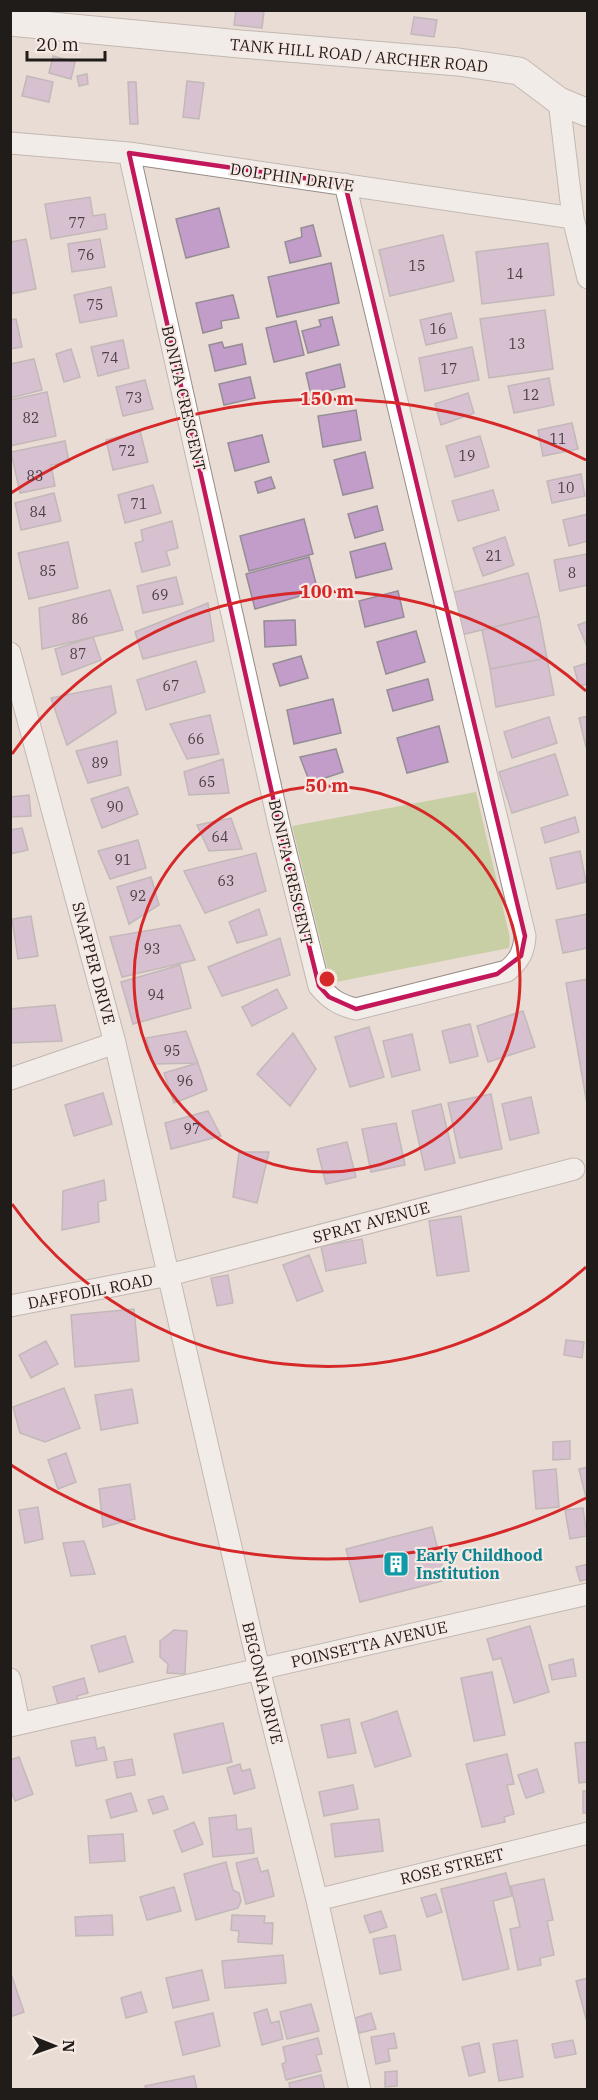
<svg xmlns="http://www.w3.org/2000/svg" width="598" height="2100" font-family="'IBM Plex Serif',serif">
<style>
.green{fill:#c9cfa4}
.building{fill:#c39dc9;stroke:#958d96;stroke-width:1.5}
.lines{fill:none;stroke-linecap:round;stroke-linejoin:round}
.minor-casing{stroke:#978c86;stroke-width:23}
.tertiary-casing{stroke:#978c86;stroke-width:29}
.minor{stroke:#fff;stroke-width:21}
.tertiary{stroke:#fff;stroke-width:27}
.marked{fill:none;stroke:#c2185b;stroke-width:4.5;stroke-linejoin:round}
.ring{fill:none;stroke:#d62828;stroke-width:3}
.labels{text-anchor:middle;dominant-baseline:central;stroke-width:4.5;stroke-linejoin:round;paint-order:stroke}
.number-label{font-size:14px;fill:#493c45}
.street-label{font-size:16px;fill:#201c19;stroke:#f6e9e3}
.culture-label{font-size:16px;font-weight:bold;fill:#0d838f;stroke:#f6e9e3;text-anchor:start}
.centre{fill:#d62828;stroke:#f6e9e3;stroke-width:3}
.ring-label{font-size:18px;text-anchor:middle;font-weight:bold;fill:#d62828;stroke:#f6e9e3;stroke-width:4.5;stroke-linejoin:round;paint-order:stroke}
</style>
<rect width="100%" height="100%" fill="#e8dcd5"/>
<path class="green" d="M476,792L510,938L509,948L331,983L292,826Z"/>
<path class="building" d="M236,10L264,11L262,28L234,25Z
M414,17L437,20L434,37L411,34Z
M53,56L75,62L71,79L49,73Z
M87,74L88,84L79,86L77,76Z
M27,76L53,82L49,102L22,96Z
M187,81L204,83L199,119L183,117Z
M128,82H136L138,124H130Z
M90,197L93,216L105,214L107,229L51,239L45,204Z
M219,208L229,247L186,258L176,219Z
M313,225L321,256L290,263L285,242L302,237L301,228Z
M443,235L454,281L390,296L379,250Z
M26,239L36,289L10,294V242Z
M100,239L105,267L72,272L68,244Z
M548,243L554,295L482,304L476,252Z
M331,263L339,303L277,317L268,277Z
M111,287L117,316L80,323L74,295Z
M233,295L239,318L221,321L222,328L203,333L196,303Z
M545,310L553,369L489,378L480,319Z
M451,313L457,338L426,345L420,320Z
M332,317L339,345L308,353L302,331L321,326L319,320Z
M16,319L22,347L10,349V320Z
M296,321L304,355L274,362L266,328Z
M123,340L129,368L98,376L91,347Z
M222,342L224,348L242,344L246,364L215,371L209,345Z
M472,347L479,380L425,391L419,358Z
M71,349L80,377L64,382L56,354Z
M34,359L42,390L10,398V364Z
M340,364L345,387L311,395L306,373Z
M250,377L255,398L224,405L219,384Z
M549,378L554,405L514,413L508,386Z
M145,380L153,409L123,416L116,387Z
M47,392L56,436L10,446V400Z
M468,393L474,413L441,425L435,404Z
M356,410L361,440L323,447L318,416Z
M572,423L578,449L543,456L538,430Z
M140,431L148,462L113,470L106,440Z
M262,435L269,462L235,471L228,443Z
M480,436L489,467L455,477L446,446Z
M65,441L69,462L51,465L55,486L20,493L11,452Z
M365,452L373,488L343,495L334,460Z
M581,474L585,496L552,503L547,481Z
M271,477L275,488L258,493L255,482Z
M153,485L161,513L125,523L118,495Z
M493,490L499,510L458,521L452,501Z
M54,493L61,521L21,530L15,503Z
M377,506L383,530L355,538L348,514Z
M588,514V541L569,546L563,520Z
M304,519L313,554L249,571L240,536Z
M172,521L178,548L166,551L170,565L142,572L135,543L143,541L141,530Z
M505,537L514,565L483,576L473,548Z
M68,542L78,588L29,599L18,553Z
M385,543L392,569L356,578L350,552Z
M588,554V585L560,591L554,560Z
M309,557L318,591L255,609L246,574Z
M528,573L539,616L461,635L451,593Z
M176,577L183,604L143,613L137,586Z
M110,590L123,630L42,649L39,608Z
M398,591L404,617L365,627L359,601Z
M208,603L214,641L143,659L135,632Z
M539,616L547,658L490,669L482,630Z
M295,620L296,645L265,647L264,621Z
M588,621V649L578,625Z
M416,631L425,662L386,674L377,642Z
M93,637L101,660L62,675L55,649Z
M301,656L308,678L280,686L273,664Z
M547,658L554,695L496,707L490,669Z
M196,661L205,692L146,710L137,680Z
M588,663V684L579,686L574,667Z
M428,679L433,700L393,711L387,690Z
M111,686L116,713L67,745L51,698Z
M333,699L341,733L294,744L287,710Z
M210,715L219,754L187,759L170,724Z
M588,716V746L586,747L579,718Z
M549,717L557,743L512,758L504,732Z
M439,726L448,762L407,773L397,738Z
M117,741L121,775L88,783L76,751Z
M336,749L343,772L310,783L300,757Z
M555,754L568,795L512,813L499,772Z
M223,759L229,793L189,795L184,772Z
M128,787L138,814L102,828L91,799Z
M29,795L31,816L11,817L10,797Z
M575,817L579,832L545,843L541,828Z
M231,818L242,849L209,851L197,825Z
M22,828L28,850L10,854V830Z
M138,840L146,868L110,879L98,851Z
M580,851L586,882L557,889L550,858Z
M256,853L266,891L205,913L184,871Z
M151,877L159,905L129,924L117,887Z
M259,909L267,935L237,943L229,922Z
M588,914V948L563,953L556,920Z
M31,916L38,956L18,959L12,919Z
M180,925L195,960L122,977L110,937Z
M280,938L290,975L222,996L208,967Z
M180,965L191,1008L133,1024L121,982Z
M588,979V1110L566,983Z
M277,989L287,1008L252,1026L242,1007Z
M55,1005L62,1041L10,1043V1009Z
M523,1011L535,1047L488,1062L477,1026Z
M470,1024L478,1056L450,1063L442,1031Z
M369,1027L384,1077L350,1087L335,1037Z
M186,1031L198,1063L154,1064L146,1038Z
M293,1033L316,1069L290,1106L257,1074Z
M412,1034L420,1070L392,1077L383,1041Z
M198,1063L207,1090L174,1103L164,1073Z
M103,1093L112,1124L74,1136L65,1105Z
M491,1094L502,1149L460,1158L448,1103Z
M531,1097L539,1133L510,1140L502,1104Z
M441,1104L455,1163L425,1170L412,1111Z
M208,1111L221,1136L171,1149L165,1123Z
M396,1123L405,1165L371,1172L362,1129Z
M347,1142L356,1177L326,1184L317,1149Z
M239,1152H269L257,1203L233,1197Z
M104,1180L106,1200L98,1202L99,1222L62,1230L63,1191Z
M461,1216L469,1271L437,1276L429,1221Z
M362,1239L366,1263L326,1271L321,1246Z
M309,1255L323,1291L297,1301L283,1265Z
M228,1275L233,1303L217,1306L211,1278Z
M134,1309L139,1361L75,1367L71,1315Z
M566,1340L584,1342L582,1358L564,1355Z
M46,1341L58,1364L31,1378L19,1355Z
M64,1388L80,1428L45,1442L20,1433L13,1407Z
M132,1389L138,1423L101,1430L95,1395Z
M570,1441V1459L553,1460V1442Z
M66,1453L76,1482L58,1489L48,1460Z
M588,1467V1506L579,1469Z
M556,1469L559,1507L536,1509L533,1471Z
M130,1484L135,1519L103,1527L99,1489Z
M38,1507L43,1539L25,1543L19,1510Z
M583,1508L587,1536L570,1539L565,1510Z
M432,1527L446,1580L360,1602L346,1549Z
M84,1541L95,1574L71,1576L63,1543Z
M588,1564V1579L580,1581L576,1567Z
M530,1626L549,1692L514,1703L501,1658L493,1660L487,1639Z
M174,1630L187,1631L185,1674L167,1673L168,1664L160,1657V1641Z
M125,1636L133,1662L99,1672L91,1646Z
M573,1659L576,1676L552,1680L549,1665Z
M492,1672L505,1735L474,1741L461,1678Z
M84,1678L88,1693L77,1696L79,1706L60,1711L53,1687Z
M397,1711L411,1756L375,1767L361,1723Z
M349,1719L356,1753L328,1758L321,1725Z
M223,1723L232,1762L183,1773L174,1734Z
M95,1737L97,1749L104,1747L107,1760L76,1766L71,1741Z
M588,1742V1782L579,1783L575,1743Z
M507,1754L514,1784L507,1785L514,1814L504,1817L505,1822L482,1827L466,1764Z
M19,1757L33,1794L15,1801L10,1789V1760Z
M132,1759L135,1775L117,1778L114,1762Z
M240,1764L242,1771L250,1769L255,1788L234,1794L227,1768Z
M537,1769L544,1792L526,1798L518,1775Z
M353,1785L358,1809L324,1816L319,1792Z
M583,1791H588V1813H583Z
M131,1793L137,1811L111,1818L106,1800Z
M163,1796L168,1809L153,1814L148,1800Z
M236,1815L237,1830L251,1828L254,1853L213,1857L209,1818Z
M379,1819L383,1851L335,1857L331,1824Z
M194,1822L203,1844L182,1852L174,1831Z
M123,1834L125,1861L90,1863L88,1836Z
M257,1858L261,1872L268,1870L274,1896L246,1904L236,1863Z
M226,1862L233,1890L239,1893L241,1901L238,1908L196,1920L184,1874Z
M506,1873L512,1896L493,1901L509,1969L463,1980L441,1889Z
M544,1879L553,1920L547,1921L554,1955L540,1958L541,1965L518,1970L510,1929L520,1927L511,1886Z
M174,1887L181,1911L147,1920L140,1897Z
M436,1894L442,1912L427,1917L421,1898Z
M381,1911L387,1927L370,1933L364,1916Z
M112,1915L113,1935L76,1936L75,1917Z
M232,1915L265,1916L264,1923H273L272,1944L238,1942L239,1931L231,1930Z
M395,1935L401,1970L380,1974L373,1939Z
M283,1955L286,1983L225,1988L222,1961Z
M202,1970L209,2000L173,2008L166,1978Z
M11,1974L24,2012L10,2017V1974Z
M588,1978V2026L576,1981Z
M141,1992L147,2012L126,2018L121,1998Z
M311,2004L319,2031L287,2039L280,2012Z
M267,2009L271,2023L279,2021L283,2039L262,2045L254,2013Z
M213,2013L220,2046L183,2055L175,2022Z
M371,2013L376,2029L359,2033L355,2018Z
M394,2033L397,2048L388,2049L390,2061L376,2064L371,2037Z
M318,2038L322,2054L316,2055L321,2071L286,2080L282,2064L286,2062L283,2047Z
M517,2040L523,2077L499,2081L493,2044Z
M573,2040L576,2054L555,2058L552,2044Z
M479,2043L485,2072L469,2076L462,2047Z
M397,2071V2086L385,2087V2072Z
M321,2075L325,2090H290L289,2083Z
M194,2076L197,2090H146L145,2086Z"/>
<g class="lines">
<defs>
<path id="minor" d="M559,101L573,218L588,278
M10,143L129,153L573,218
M129,153L280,829L319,986C330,999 339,1005 356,1009L507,971C519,961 524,952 525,936L345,184
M10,653L115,1043L259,1669L317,1900L360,2090
M10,1079L115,1043
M10,1306L169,1275L574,1169
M10,1679L19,1723
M10,1726L588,1594
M317,1900L588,1833"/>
<path id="tertiary" d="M10,22L240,44L458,62L519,71L559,101L588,113"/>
</defs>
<use href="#minor" class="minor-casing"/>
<use href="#tertiary" class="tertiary-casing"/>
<use href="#minor" class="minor"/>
<use href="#tertiary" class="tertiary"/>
</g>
<path d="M0 0H598V2100H0ZM129,153L345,184L525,936L521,956L497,974L356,1009L329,997L319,986L280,829Z" fill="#e8dcd5" fill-opacity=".55" fill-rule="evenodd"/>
<path class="marked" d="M129,153L345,184L525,936L521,956L497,974L356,1009L329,997L319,986L280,829Z"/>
<g class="ring">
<circle cx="327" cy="979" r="193"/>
<path d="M586 1267A387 387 0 0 1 12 1204M12 754A387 387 0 0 1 586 691"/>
<path d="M586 1498A580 580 0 0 1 11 1465M11 493A580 580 0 0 1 586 460"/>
</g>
<defs>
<symbol id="building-square" viewBox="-11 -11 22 22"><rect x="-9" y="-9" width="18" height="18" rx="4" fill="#0f9aa8" stroke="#f6e9e3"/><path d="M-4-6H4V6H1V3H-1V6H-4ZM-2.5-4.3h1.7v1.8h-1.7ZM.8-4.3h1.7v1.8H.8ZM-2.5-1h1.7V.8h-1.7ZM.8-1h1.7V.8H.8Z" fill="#fff"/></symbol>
</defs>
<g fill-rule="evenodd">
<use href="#building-square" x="381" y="1549" width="30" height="30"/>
</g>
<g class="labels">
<g class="number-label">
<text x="77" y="223">77</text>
<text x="86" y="255">76</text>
<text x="417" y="266">15</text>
<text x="515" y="274">14</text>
<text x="95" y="305">75</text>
<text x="438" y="329">16</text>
<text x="517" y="344">13</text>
<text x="110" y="358">74</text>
<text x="449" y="369">17</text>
<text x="531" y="395">12</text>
<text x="134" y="398">73</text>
<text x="31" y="418">82</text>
<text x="558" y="439">11</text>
<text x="127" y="451">72</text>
<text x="467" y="456">19</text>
<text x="35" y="476">83</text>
<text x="566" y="488">10</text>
<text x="139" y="504">71</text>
<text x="38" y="512">84</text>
<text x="494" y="556">21</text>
<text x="48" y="571">85</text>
<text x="572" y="573">8</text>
<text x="160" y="595">69</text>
<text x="80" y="619">86</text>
<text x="78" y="654">87</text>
<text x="171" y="686">67</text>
<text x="196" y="739">66</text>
<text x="100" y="763">89</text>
<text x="207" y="782">65</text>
<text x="115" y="807">90</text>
<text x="220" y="837">64</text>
<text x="123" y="860">91</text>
<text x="226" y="881">63</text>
<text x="138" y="896">92</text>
<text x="152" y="949">93</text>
<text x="156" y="995">94</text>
<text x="172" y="1051">95</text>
<text x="185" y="1081">96</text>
<text x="192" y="1129">97</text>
</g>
<g class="street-label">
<text transform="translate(359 55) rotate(5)">TANK HILL ROAD / ARCHER ROAD</text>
<text transform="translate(292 177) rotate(8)">DOLPHIN DRIVE</text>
<text transform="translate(184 398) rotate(77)">BONITA CRESCENT</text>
<text transform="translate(291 872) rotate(77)">BONITA CRESCENT</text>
<text transform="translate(94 963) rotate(75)">SNAPPER DRIVE</text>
<text transform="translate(371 1222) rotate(-15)">SPRAT AVENUE</text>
<text transform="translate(90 1291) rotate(-11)">DAFFODIL ROAD</text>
<text transform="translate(369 1644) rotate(-13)">POINSETTA AVENUE</text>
<text transform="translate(263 1683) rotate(76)">BEGONIA DRIVE</text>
<text transform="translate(452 1866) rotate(-14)">ROSE STREET</text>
</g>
<g class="culture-label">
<text x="416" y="1555">Early Childhood<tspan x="416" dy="18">Institution</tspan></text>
</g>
</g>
<circle cx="327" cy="979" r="9" class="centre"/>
<g class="ring-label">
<text x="327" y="405">150 m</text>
<text x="327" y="598">100 m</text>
<text x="327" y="792">50 m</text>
</g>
<rect width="598" height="2100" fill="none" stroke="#201c19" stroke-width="24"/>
<g transform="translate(54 2046) rotate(91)" stroke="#f6e9e3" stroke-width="4.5" paint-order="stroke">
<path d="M0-4.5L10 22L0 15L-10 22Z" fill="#201c19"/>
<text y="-9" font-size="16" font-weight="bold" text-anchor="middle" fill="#201c19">N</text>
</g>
<path d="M27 51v9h78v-9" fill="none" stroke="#201c19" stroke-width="3"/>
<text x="36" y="51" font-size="18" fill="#201c19" stroke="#f6e9e3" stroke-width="4.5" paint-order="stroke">20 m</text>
</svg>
